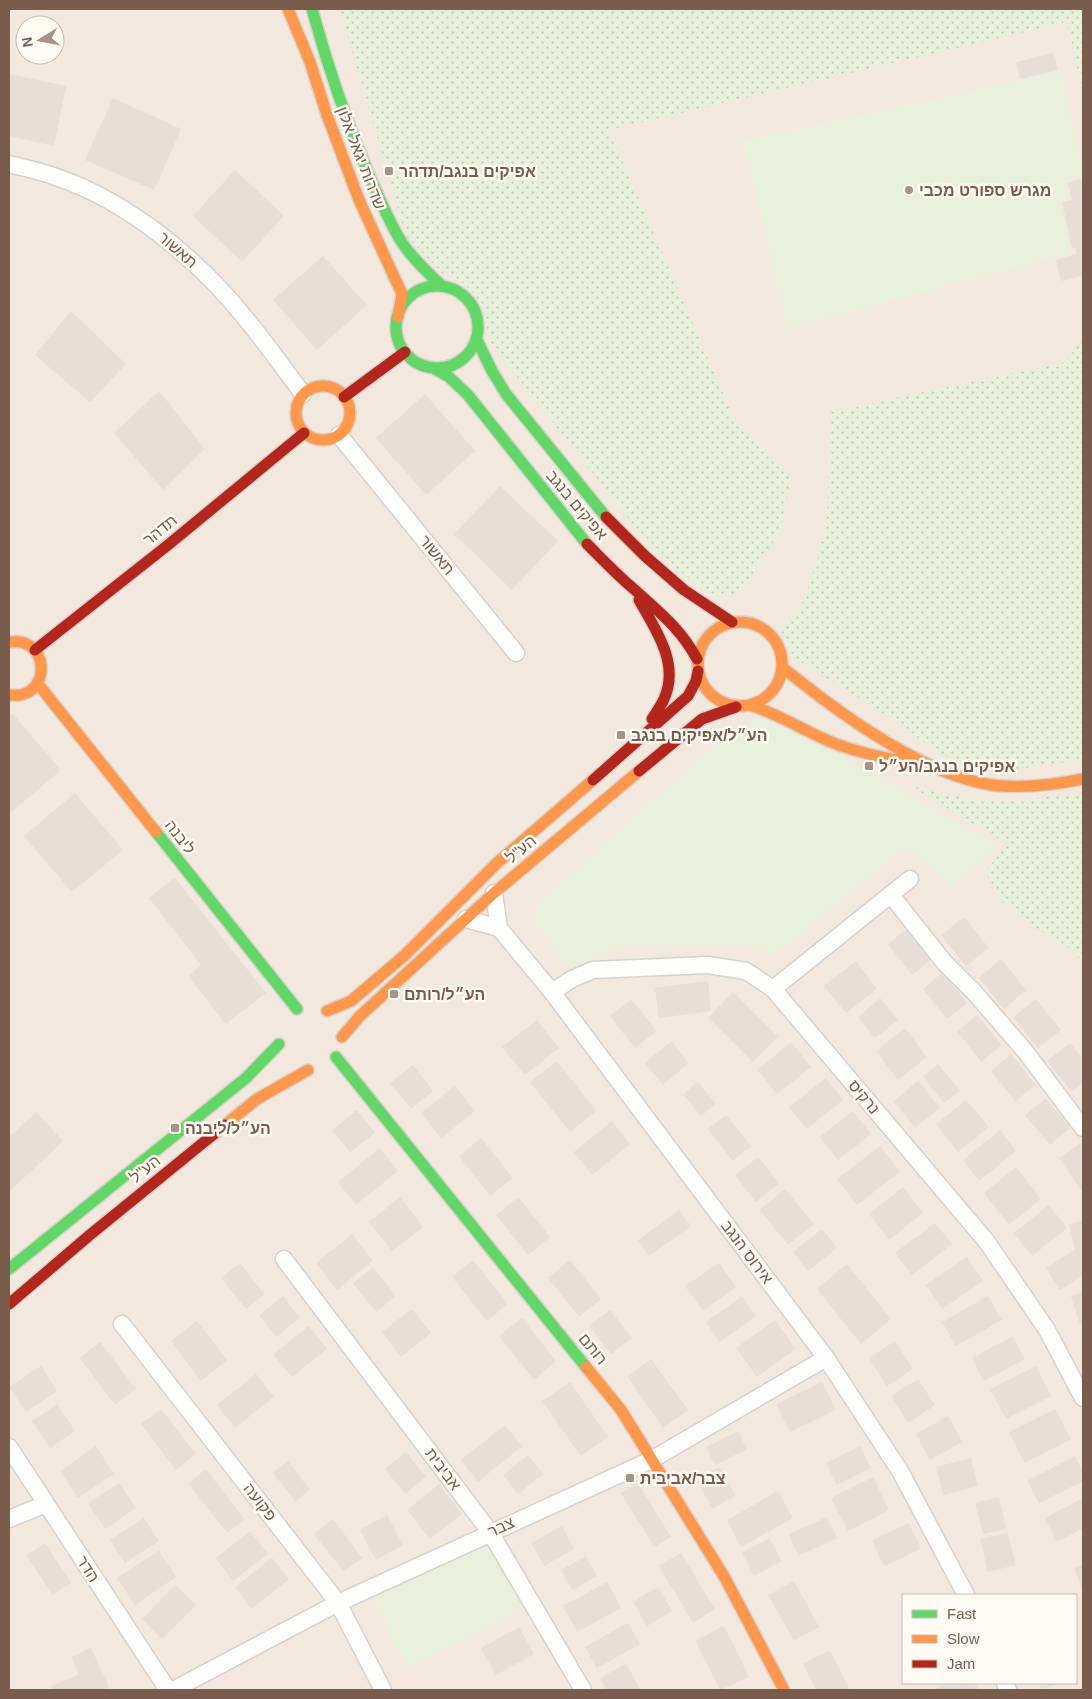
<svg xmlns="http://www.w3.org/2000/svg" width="1092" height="1699" font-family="Arial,'Noto Sans Hebrew',sans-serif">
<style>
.residential{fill:#f2e8de;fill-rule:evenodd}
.grass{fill:url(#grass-dots)}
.park{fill:#e7f0db}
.building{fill:#e6ded7}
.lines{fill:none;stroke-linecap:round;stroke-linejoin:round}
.street-casing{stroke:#d7d1cb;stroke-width:19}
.fast-casing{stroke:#d9d2cb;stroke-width:14}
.slow-casing{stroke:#d9d2cb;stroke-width:14}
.jam-casing{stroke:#d9d2cb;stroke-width:14}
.street{stroke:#fefefd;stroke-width:16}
.fast{stroke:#63d668;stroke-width:11}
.slow{stroke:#ff974d;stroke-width:11}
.jam{stroke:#b3261e;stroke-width:11}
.poi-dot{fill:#a69286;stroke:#fffaf3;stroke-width:2}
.labels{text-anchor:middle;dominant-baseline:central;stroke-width:5;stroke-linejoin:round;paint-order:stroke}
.street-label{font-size:16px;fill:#7a5c4d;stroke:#fffaf3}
.poi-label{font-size:16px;font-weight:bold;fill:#7a5c4d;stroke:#fffaf3;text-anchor:start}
</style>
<defs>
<pattern id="grass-dots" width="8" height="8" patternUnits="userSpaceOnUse" patternTransform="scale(1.25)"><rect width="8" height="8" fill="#e7f0db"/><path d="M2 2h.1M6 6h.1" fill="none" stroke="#c0c6b4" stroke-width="1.8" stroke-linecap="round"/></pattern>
</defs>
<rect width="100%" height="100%" fill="#f9f5f0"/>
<path class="residential" d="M9,9H1083V1690H9ZM25,25H55V55H25ZM903,1595H1076V1683H903Z"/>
<path class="grass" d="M340,9H1083V94L1067,22L609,130L735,421L767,449L791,477L780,532L742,590L733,595L713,597L653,550L496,350L490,341L482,306L474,294L463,283L444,275L406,236Z
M1083,339V759L1020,769L972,765L936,753L904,726L793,657L781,633L804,600L818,557L827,520L831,412L1065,362Z
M908,785L972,800L1016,801L1083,792V963L1071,949L1033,926L1002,902L985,872L1007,844Z"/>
<path class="park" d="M1060,72L1083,173V175L1062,180L1066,201L1059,202L1071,253L788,328L743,141Z
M769,718L795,730L997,846L952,887L907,846L773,955L761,948L750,946L659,943L615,948L569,966L534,921L538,904L702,756L744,724Z
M488,1546L524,1606L407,1668L373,1597Z"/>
<path class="building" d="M1054,53L1058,70L1020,79L1016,62Z
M9,74L66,86L54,146L9,136Z
M113,98L181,129L154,190L85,160Z
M235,170L284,216L242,262L193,216Z
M1080,179L1083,193V276L1061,281L1056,260L1077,254L1075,247L1072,248L1062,202L1072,200L1068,183Z
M323,256L367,305L317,350L273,300Z
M71,311L126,364L90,402L35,355Z
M159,391L205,449L163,490L114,433Z
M425,394L475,451L426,495L376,438Z
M500,486L558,541L512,590L454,534Z
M13,714L61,770L10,813L9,811V717Z
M75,793L123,850L72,892L24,836Z
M175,878L266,993L226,1024L188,976L201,965L149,898Z
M964,917L989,948L966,966L941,935Z
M908,928L933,958L912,975L888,944Z
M1001,959L1026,990L1004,1009L979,978Z
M856,961L877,989L846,1013L824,986Z
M943,972L967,1003L947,1019L923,989Z
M708,981L711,1011L659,1018L655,988Z
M733,992L778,1037L753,1062L708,1018Z
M880,998L898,1020L875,1038L858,1017Z
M631,999L657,1031L635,1048L610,1016Z
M1036,999L1061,1030L1038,1048L1013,1017Z
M977,1015L1002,1045L981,1062L957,1031Z
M537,1020L559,1048L525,1075L502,1047Z
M905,1028L927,1057L898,1080L876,1051Z
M671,1041L689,1063L663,1085L645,1063Z
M791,1042L811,1067L777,1094L758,1070Z
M1070,1043L1083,1059V1083L1072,1092L1047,1061Z
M1011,1054L1036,1085L1015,1101L991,1071Z
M557,1061L596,1111L570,1132L530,1082Z
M938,1064L960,1091L944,1103L923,1076Z
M413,1065L433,1091L411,1109L390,1083Z
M826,1078L843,1100L807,1129L789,1107Z
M918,1081L940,1108L915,1128L894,1101Z
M698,1082L716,1104L701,1116L683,1094Z
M455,1086L475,1111L441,1138L421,1113Z
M1046,1098L1070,1128L1050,1145L1025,1115Z
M966,1100L989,1127L958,1152L936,1124Z
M357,1110L375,1133L350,1152L332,1130Z
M853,1111L871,1134L838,1160L820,1137Z
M36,1112L63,1141L9,1192V1137Z
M726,1115L751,1146L733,1161L708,1129Z
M612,1121L630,1144L592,1175L574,1152Z
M1000,1130L1016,1151L979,1181L963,1160Z
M481,1138L513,1178L490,1196L459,1156Z
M1081,1143L1083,1147V1188L1081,1190L1059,1158Z
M880,1146L900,1172L857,1205L837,1179Z
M380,1148L398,1171L356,1205L338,1182Z
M758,1157L779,1183L756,1202L735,1175Z
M1016,1167L1041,1199L1009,1225L984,1193Z
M903,1187L923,1213L889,1240L869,1214Z
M785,1189L814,1224L788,1245L760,1210Z
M400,1197L423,1227L392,1251L369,1222Z
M518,1197L550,1237L528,1255L496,1215Z
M1049,1205L1067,1228L1032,1256L1014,1233Z
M679,1210L691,1226L649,1256L638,1240Z
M1083,1221V1275L1060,1290L1046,1268L1075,1250L1069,1224Z
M935,1223L952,1244L912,1275L895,1253Z
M822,1229L837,1248L808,1271L793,1252Z
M352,1234L373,1261L337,1290L316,1263Z
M967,1257L983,1281L942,1309L926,1285Z
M473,1260L508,1304L487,1321L452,1277Z
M570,1260L601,1299L579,1317L548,1278Z
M240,1263L264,1294L246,1309L221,1278Z
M719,1263L736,1287L703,1311L685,1286Z
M847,1264L891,1319L861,1344L817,1289Z
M373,1267L396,1296L376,1312L353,1283Z
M1083,1292V1323L1080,1324L1071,1296Z
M283,1296L300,1318L276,1337L259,1315Z
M742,1296L756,1316L720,1342L706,1322Z
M988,1296L1002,1320L956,1346L942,1322Z
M412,1309L431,1333L401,1357L382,1332Z
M610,1310L632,1338L611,1354L589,1326Z
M522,1318L556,1361L534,1380L499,1336Z
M775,1320L796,1349L757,1377L736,1348Z
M197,1321L227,1360L201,1381L171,1341Z
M309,1326L327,1349L292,1377L273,1354Z
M1013,1336L1025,1359L984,1381L972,1358Z
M895,1341L913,1369L887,1386L869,1358Z
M100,1342L136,1389L115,1405L80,1358Z
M651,1359L688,1410L663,1428L627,1376Z
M41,1366L57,1391L26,1412L9,1387Z
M1036,1366L1051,1396L1006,1419L990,1389Z
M256,1374L274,1397L235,1428L217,1405Z
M918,1379L935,1405L908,1423L891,1396Z
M570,1382L608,1437L581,1456L542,1401Z
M822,1382L836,1410L790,1432L776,1404Z
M57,1404L75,1431L50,1448L32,1421Z
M161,1409L196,1454L176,1470L141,1424Z
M1055,1409L1071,1439L1025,1463L1009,1432Z
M948,1416L962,1442L930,1460L916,1434Z
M505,1425L522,1446L478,1482L461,1460Z
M738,1431L747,1449L715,1465L706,1447Z
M96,1446L114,1474L78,1498L60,1471Z
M860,1446L871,1468L837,1485L826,1463Z
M406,1452L426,1477L405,1494L385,1469Z
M528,1455L543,1474L518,1494L503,1475Z
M1075,1456L1083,1472V1481L1039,1503L1027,1481Z
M971,1458L978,1486L943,1495L936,1467Z
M288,1461L310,1490L295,1501L273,1473Z
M719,1467L736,1495L713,1509L696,1480Z
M206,1469L245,1520L227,1533L188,1483Z
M873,1477L889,1510L848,1531L831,1498Z
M119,1483L136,1508L105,1529L88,1503Z
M638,1483L671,1537L654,1547L621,1493Z
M439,1484L462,1514L430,1539L407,1510Z
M778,1491L793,1518L741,1547L727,1520Z
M999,1497L1006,1529L983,1534L975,1503Z
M1083,1498V1528L1057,1542L1045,1518Z
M387,1515L403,1545L376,1560L360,1530Z
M827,1517L837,1538L798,1556L789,1534Z
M144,1518L159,1541L125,1563L110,1540Z
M333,1519L362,1558L344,1572L314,1534Z
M909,1523L921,1549L884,1566L872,1540Z
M562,1526L574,1549L544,1566L531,1543Z
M250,1531L268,1554L233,1581L216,1558Z
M1008,1533L1016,1565L988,1572L980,1539Z
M769,1538L782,1561L754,1576L742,1553Z
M45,1543L71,1583L53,1595L26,1555Z
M159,1551L176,1577L135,1605L117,1578Z
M681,1553L715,1609L693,1623L659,1566Z
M586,1556L597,1576L572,1590L561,1570Z
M272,1558L289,1579L251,1609L235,1587Z
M1083,1565V1590L1074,1568Z
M794,1581L819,1627L794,1641L768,1595Z
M607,1582L621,1608L577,1632L563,1606Z
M175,1585L196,1605L162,1639L142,1619Z
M658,1587L672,1611L647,1626L633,1602Z
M628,1623L640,1644L597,1668L585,1647Z
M724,1626L749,1677L720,1690L695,1641Z
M519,1627L534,1654L496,1675L481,1648Z
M91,1648L109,1687L102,1690H52L51,1686L79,1674L71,1657Z
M830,1650L850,1690H816L803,1664Z
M626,1664L641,1690H607L600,1678Z
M951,1683H976L978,1690H931Z
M1039,1683H1061L1041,1689Z"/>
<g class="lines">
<defs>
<path id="street" d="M9,164C25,168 41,171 56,177C128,201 199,260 246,319C266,343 284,369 303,394
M339,435L516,653
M494,893L499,928L552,992L826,1358L900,1471L966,1595
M891,895L944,962L973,991L1025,1051L1083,1128
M466,919L499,928
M773,989L910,879
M552,992L572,979L593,970L708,965L746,971L773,989L987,1242L1047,1330L1083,1398
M284,1259L490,1532L583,1690
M122,1324L338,1603L383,1690
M9,1447L168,1690
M9,1519L46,1504
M1005,1683L1008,1690
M173,1690L338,1603L651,1460L826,1358"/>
<path id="fast" d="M312,9C328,68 348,126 372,182C382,203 390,225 403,244C414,260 428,273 442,286
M396 327a41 41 0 1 1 82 0a41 41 0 1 1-82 0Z
M477,340L492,371L506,394L606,517
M435,369L449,377L468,395L587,544
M156,832L297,1009
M336,1057L586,1367
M9,1269L246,1078L279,1044"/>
<path id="slow" d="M288,9L310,62L327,115L359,200L402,294L398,317
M296 413a27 27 0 1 1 54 0a27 27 0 1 1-54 0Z
M698 664a42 42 0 1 1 84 0a42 42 0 1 1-84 0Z
M9,642C14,642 20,641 24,643C47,651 47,686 24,694C20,696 14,695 9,695
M782,667C836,711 923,775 992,785C1023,789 1053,785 1083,779
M38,684L156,832
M750,705C778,714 803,730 831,742C858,753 887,758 916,764
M327,1011L351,1001L405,955L497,863L593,780
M342,1037L360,1016L494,893L639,771
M225,1125L257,1099L308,1070
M586,1367L621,1410L725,1578L784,1690"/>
<path id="jam" d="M344,397L405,352
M606,517L645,556L684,590L732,622
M587,544C603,560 618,576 635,590C660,613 680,628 697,659
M639,600C656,630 680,664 664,699C661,706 656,712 652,719
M35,650L168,545L304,433
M639,771L702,719L736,707
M593,780L688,696L696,681L698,671
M9,1304L91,1234L225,1125"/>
</defs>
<use href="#street" class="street-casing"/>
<use href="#fast" class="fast-casing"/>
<use href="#slow" class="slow-casing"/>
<use href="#jam" class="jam-casing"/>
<use href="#street" class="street"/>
<use href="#fast" class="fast"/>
<use href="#slow" class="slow"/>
<use href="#jam" class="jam"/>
</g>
<g class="poi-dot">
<rect x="384" y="166" width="10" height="10" rx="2.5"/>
<circle cx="909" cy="190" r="5"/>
<rect x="616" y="730" width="10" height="10" rx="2.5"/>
<rect x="864" y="761" width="10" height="10" rx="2.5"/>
<rect x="389" y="989" width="10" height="10" rx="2.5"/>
<rect x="170" y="1123" width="10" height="10" rx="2.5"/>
<rect x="625" y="1473" width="10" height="10" rx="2.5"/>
</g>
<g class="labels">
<g class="street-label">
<text transform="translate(361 158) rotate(69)">שדרות יגאל אלון</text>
<text transform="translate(178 250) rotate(41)">תאשור</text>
<text transform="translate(577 505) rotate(50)">אפיקים בנגב</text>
<text transform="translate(160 530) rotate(-39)">תדהר</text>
<text transform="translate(437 555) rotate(51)">תאשור</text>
<text transform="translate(180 837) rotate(52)">ליבנה</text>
<text transform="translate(521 849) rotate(-40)">הע"ל</text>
<text transform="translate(864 1097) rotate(50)">נרקיס</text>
<text transform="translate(145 1169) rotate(-39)">הע"ל</text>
<text transform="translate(747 1252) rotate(53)">אירוס הנגב</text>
<text transform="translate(593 1349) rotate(51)">רותם</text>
<text transform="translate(443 1469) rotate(53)">אביבית</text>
<text transform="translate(260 1502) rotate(52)">פקועה</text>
<text transform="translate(501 1527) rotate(-24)">צבר</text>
<text transform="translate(88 1569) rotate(57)">הדר</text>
</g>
<g class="poi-label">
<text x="399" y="171">אפיקים בנגב/תדהר</text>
<text x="919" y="190">מגרש ספורט מכבי</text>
<text x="631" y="735">הע״ל/אפיקים בנגב</text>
<text x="879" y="766">אפיקים בנגב/הע״ל</text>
<text x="404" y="994">הע״ל/רותם</text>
<text x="185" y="1128">הע״ל/ליבנה</text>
<text x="640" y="1478">צבר/אביבית</text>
</g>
</g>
<rect width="1092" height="1699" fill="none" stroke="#7a5c4d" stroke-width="20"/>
<rect x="902" y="1594" width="175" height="90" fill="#fffaf3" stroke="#cabbb1"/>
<rect x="912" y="1610" width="25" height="8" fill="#63d668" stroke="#cabbb1"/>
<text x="947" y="1619" font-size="15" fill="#7a5c4d">Fast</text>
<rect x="912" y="1635" width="25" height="8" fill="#ff974d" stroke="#cabbb1"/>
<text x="947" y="1644" font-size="15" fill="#7a5c4d">Slow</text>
<rect x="912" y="1660" width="25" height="8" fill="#b3261e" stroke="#cabbb1"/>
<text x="947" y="1669" font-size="15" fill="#7a5c4d">Jam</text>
<g transform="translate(40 40) rotate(260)"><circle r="24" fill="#fffaf3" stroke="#cabbb1"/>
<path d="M0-4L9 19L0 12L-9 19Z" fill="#a69286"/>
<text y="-8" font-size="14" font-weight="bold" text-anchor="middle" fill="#7a5c4d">N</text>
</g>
</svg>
